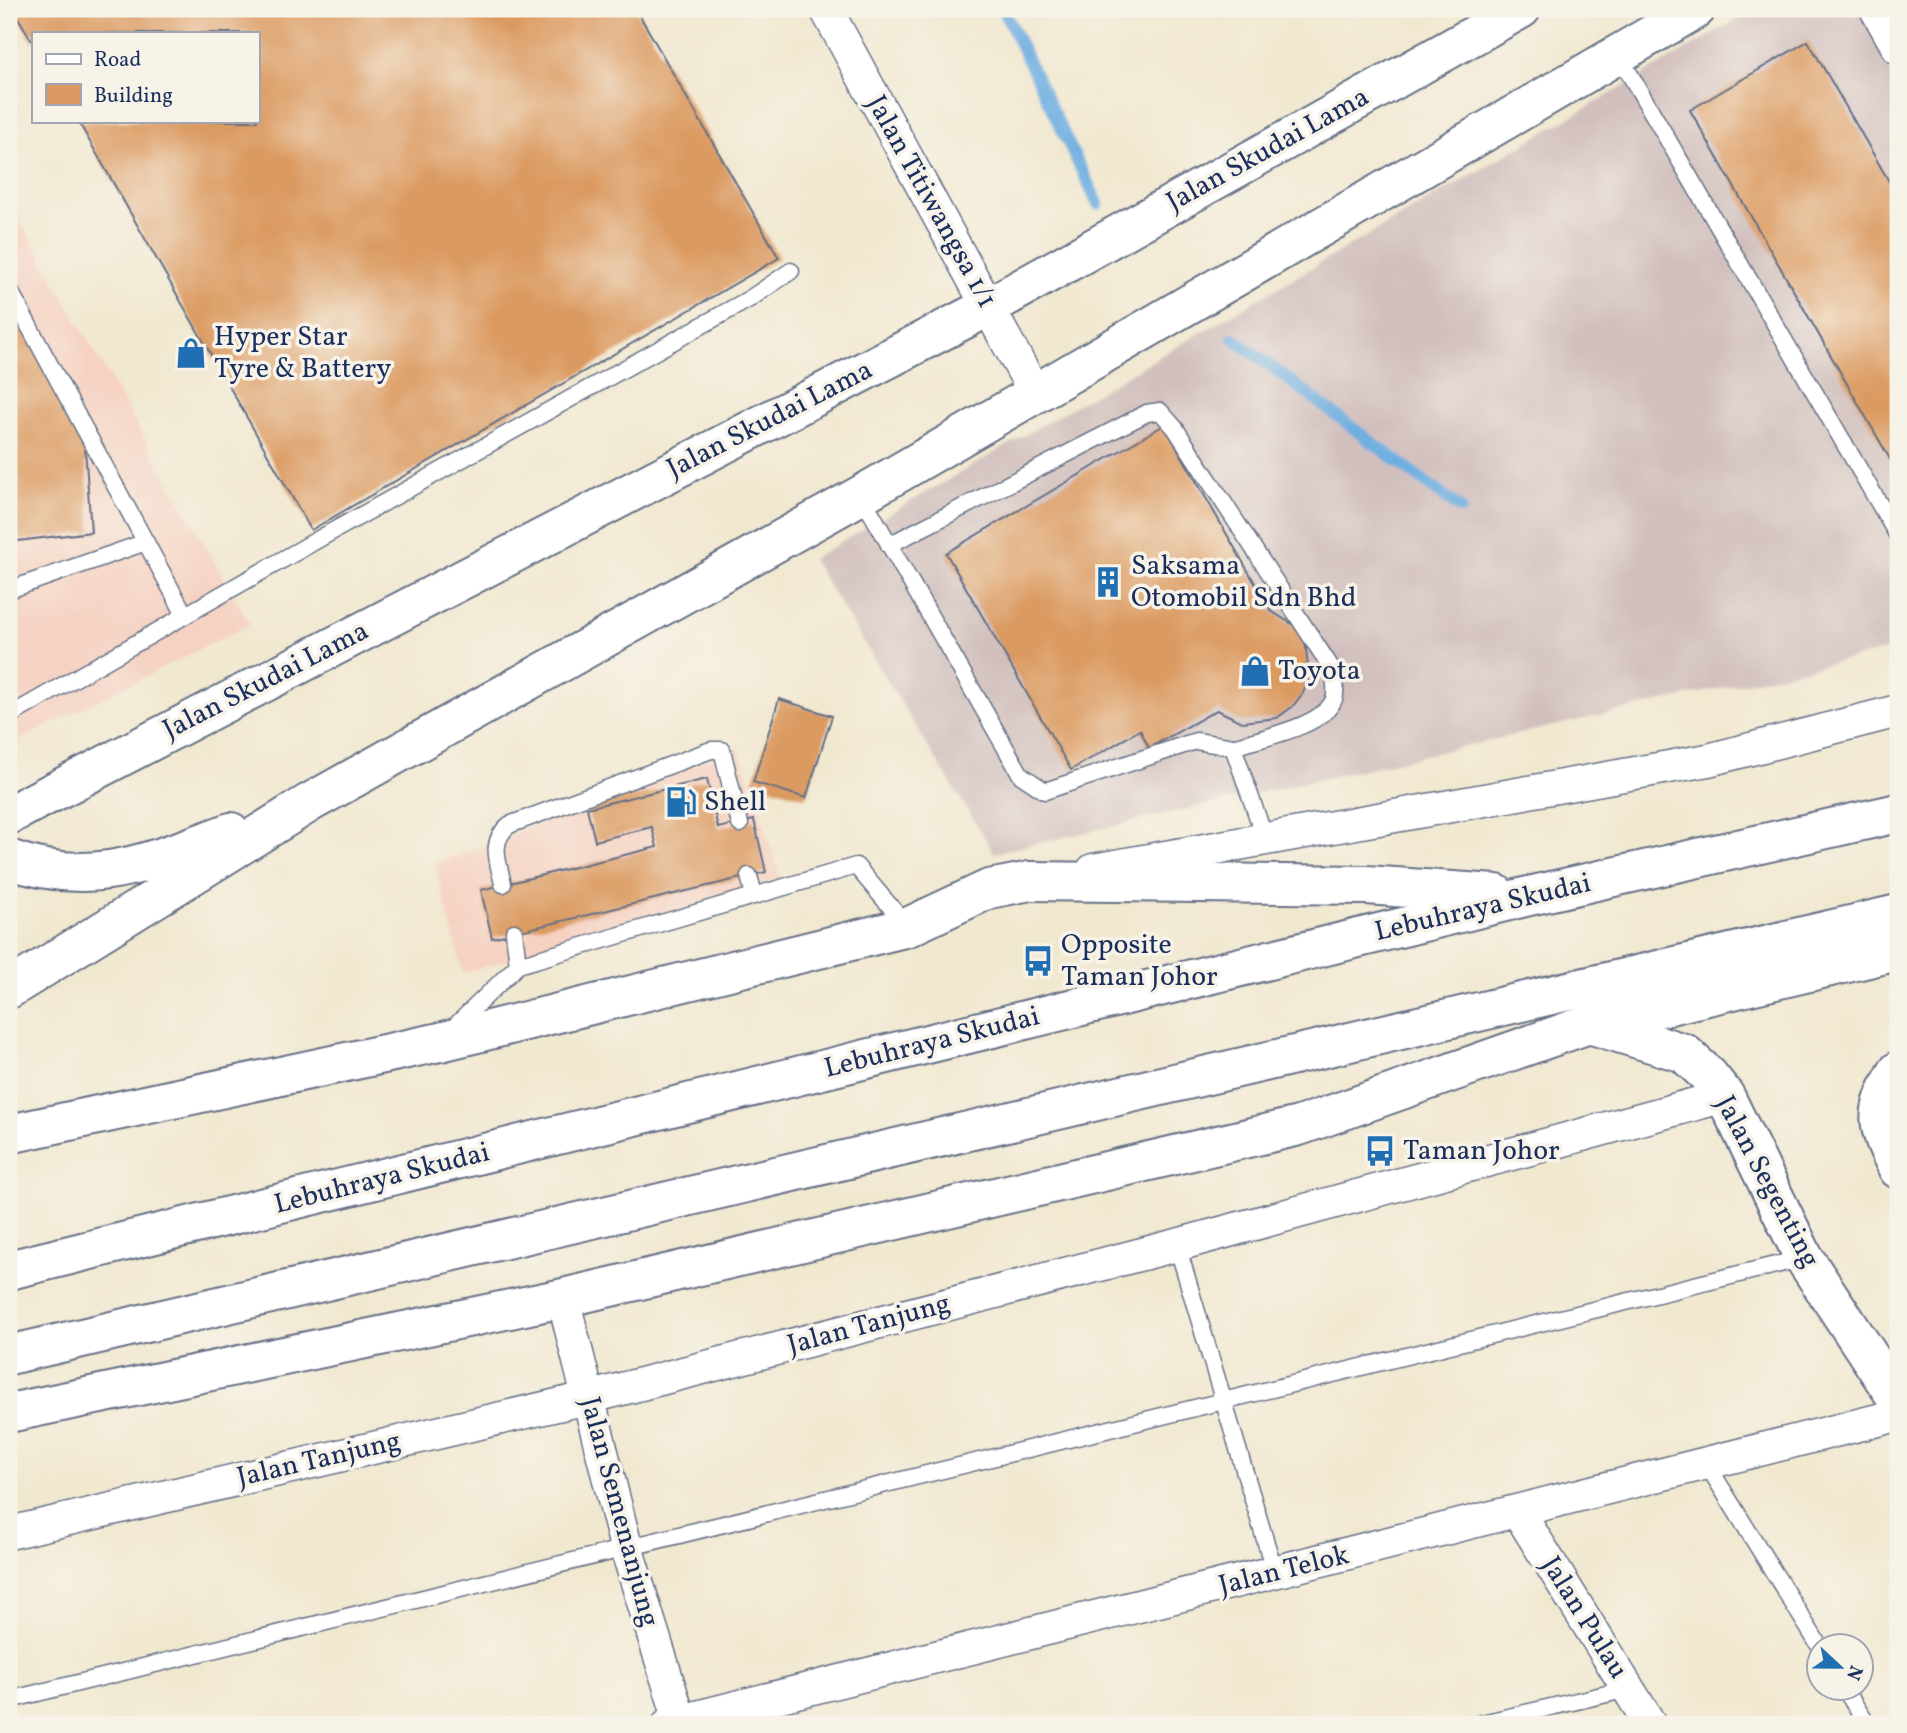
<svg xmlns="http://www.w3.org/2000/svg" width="1907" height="1733" font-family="Vollkorn,serif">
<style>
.built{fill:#f5d2c2}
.industrial{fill:#d1bfbd}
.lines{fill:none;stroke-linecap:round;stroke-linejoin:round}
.stream{stroke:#6eaee1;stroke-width:12}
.building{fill:#db9a61}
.service-casing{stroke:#667086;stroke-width:19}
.minor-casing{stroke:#667086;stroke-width:35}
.tertiary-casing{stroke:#667086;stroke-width:42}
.primary-casing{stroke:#667086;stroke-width:42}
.trunk-casing{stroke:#667086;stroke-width:42}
.service{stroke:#fff;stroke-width:16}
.minor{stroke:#fff;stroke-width:32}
.tertiary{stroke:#fff;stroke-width:38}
.primary{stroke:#fff;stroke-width:38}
.trunk{stroke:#fff;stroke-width:38}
.labels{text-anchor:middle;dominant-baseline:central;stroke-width:7;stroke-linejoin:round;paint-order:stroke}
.street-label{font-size:28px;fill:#1b2f5e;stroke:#f7f3e8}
.poi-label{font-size:28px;fill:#1b2f5e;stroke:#f7f3e8;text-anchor:start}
</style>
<rect width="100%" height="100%" fill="#f7f3e8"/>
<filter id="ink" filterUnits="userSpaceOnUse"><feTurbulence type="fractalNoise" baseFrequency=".0143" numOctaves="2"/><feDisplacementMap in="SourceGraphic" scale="14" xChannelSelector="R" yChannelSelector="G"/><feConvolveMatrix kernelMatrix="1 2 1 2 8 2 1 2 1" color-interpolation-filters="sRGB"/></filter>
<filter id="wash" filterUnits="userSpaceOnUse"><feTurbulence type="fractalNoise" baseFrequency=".00686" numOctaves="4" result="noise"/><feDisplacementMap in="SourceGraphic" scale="28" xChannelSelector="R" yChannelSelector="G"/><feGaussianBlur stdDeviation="1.57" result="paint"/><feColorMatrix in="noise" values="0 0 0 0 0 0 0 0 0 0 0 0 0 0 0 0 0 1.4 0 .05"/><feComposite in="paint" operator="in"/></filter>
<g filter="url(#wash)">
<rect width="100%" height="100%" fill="#f1e8d0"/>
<path class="built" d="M9,201L250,624L9,745Z
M739,747L781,879L463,973L435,864Z"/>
<path class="industrial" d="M1756,9H1898V648L994,853L812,559Z"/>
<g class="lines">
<path class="stream" d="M1003,9L1098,204
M1233,338L1461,509"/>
</g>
<g id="blocks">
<path class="building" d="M13,9H636L779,258L311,530L78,121H257V33H33V43Z
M1808,41L1898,197V473L1690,110Z
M9,306L84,433L91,532L9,542Z
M1164,425L1271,611L1295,626L1305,640L1309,676L1303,693L1292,707L1277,718L1242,722L1217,710L1149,748L1140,730L1071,770L946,553Z
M779,699L832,716L806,798L753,782Z
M707,779L718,828L754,820L766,872L492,938L481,890L657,847L652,827L595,841L587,808Z"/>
</g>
</g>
<g filter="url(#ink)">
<use href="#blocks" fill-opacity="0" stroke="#667086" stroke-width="2"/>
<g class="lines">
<defs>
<path id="service" d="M1618,54L1898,536
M9,289L185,615
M861,495L1021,775L1045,791L1196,741L1233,747L1266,841
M889,545L1147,413L1160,411L1175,428L1334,672C1334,680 1337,692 1334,699C1324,727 1260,738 1233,747
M9,590L146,542
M9,716L317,540L751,298L791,271
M749,876L754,895
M503,884C498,861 489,842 509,825L711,750H722L740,824
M514,932L518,965
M451,1030L518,965L856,866L906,925
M1177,1245L1275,1573
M1706,1463L1820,1647
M1844,1688L1867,1724
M9,1700L1804,1258
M1478,1724L1628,1689"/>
<path id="minor" d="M826,9L1036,395
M1876,9L1898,48
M1093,870L1708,760L1898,711
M563,1298L626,1547L681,1724
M1519,1513L1650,1724
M9,1533L587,1398L1177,1245L1725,1096
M669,1724L1898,1415"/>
<path id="tertiary" d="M9,815L988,307L1521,9
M9,859C93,890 153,860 231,832
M9,989L309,803L861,495L1696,9
M1589,1024L1684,1053L1709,1076L1725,1096L1804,1258L1898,1400
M1898,1071C1872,1115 1877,1125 1898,1169
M9,1134L440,1042L908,927L989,889L1030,881"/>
<path id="primary" d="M9,1413L563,1298L1299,1126L1589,1024L1898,951"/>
<path id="trunk" d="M1030,881L1366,885L1496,894
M9,1270L1529,896L1898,813
M9,1355L1898,914"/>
</defs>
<use href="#service" class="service-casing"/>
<use href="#minor" class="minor-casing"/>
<use href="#tertiary" class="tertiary-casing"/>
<use href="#primary" class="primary-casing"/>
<use href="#trunk" class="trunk-casing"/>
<use href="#service" class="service"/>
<use href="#minor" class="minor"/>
<use href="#tertiary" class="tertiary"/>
<use href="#primary" class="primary"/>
<use href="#trunk" class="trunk"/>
</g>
</g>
<defs>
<symbol id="shop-bare" viewBox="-9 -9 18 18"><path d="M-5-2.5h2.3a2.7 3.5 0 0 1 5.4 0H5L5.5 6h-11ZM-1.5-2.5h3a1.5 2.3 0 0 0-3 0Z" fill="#1f6fb2" stroke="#f7f3e8" stroke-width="2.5" paint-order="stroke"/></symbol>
<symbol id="building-bare" viewBox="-9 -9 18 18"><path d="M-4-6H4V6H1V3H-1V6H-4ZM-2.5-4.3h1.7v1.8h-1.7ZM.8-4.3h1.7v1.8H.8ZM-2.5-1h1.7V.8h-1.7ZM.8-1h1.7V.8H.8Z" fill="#1f6fb2" stroke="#f7f3e8" stroke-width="2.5" paint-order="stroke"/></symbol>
<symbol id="fuel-bare" viewBox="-9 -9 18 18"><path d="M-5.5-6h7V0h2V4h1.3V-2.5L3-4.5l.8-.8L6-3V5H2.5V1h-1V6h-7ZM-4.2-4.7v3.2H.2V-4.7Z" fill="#1f6fb2" stroke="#f7f3e8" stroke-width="2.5" paint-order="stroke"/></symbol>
<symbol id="bus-bare" viewBox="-9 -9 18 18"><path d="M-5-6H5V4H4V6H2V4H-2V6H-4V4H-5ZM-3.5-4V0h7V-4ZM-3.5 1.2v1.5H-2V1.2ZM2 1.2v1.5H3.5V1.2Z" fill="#1f6fb2" stroke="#f7f3e8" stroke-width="2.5" paint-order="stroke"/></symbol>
</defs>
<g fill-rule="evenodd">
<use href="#shop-bare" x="169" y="331" width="44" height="44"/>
<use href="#building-bare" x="1086" y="560" width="44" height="44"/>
<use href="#shop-bare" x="1233" y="649" width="44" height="44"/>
<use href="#fuel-bare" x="659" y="780" width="44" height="44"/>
<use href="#bus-bare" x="1016" y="939" width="44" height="44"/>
<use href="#bus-bare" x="1358" y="1129" width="44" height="44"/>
</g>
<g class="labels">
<g class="street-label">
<text transform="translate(1268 150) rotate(-29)">Jalan Skudai Lama</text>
<text transform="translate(931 202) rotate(61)">Jalan Titiwangsa 1/1</text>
<text transform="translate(770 420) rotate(-27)">Jalan Skudai Lama</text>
<text transform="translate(266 681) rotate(-27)">Jalan Skudai Lama</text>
<text transform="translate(1483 908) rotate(-13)">Lebuhraya Skudai</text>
<text transform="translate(932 1043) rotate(-14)">Lebuhraya Skudai</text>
<text transform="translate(382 1179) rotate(-14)">Lebuhraya Skudai</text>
<text transform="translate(1767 1182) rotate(62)">Jalan Segenting</text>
<text transform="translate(869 1325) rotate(-15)">Jalan Tanjung</text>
<text transform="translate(319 1460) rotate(-13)">Jalan Tanjung</text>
<text transform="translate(619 1512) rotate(75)">Jalan Semenanjung</text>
<text transform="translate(1284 1571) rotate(-14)">Jalan Telok</text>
<text transform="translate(1584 1618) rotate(58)">Jalan Pulau</text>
</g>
<g class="poi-label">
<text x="214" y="337">Hyper Star<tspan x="214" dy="32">Tyre &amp; Battery</tspan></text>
<text x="1131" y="566">Saksama<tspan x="1131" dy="32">Otomobil Sdn Bhd</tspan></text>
<text x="1278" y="671">Toyota</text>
<text x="704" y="802">Shell</text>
<text x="1061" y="945">Opposite<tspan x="1061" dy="32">Taman Johor</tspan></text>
<text x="1403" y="1151">Taman Johor</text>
</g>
</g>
<rect width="1907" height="1733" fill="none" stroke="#f7f3e8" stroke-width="35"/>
<rect x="32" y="32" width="228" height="91" fill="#f7f3e8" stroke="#9fa5b1" stroke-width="2"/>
<rect x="46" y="54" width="35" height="10" fill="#ffffff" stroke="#9fa5b1" stroke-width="2"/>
<text x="94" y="66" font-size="21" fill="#1b2f5e">Road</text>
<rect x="46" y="84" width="35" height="21" fill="#db9a61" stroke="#9fa5b1" stroke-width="2"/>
<text x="94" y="102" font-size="21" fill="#1b2f5e">Building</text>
<g transform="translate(1840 1667) rotate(112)"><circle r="33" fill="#f7f3e8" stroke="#9fa5b1" stroke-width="2"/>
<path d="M0-5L12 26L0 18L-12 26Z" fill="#1f6fb2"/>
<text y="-10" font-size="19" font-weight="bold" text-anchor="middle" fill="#1b2f5e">N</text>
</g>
</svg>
